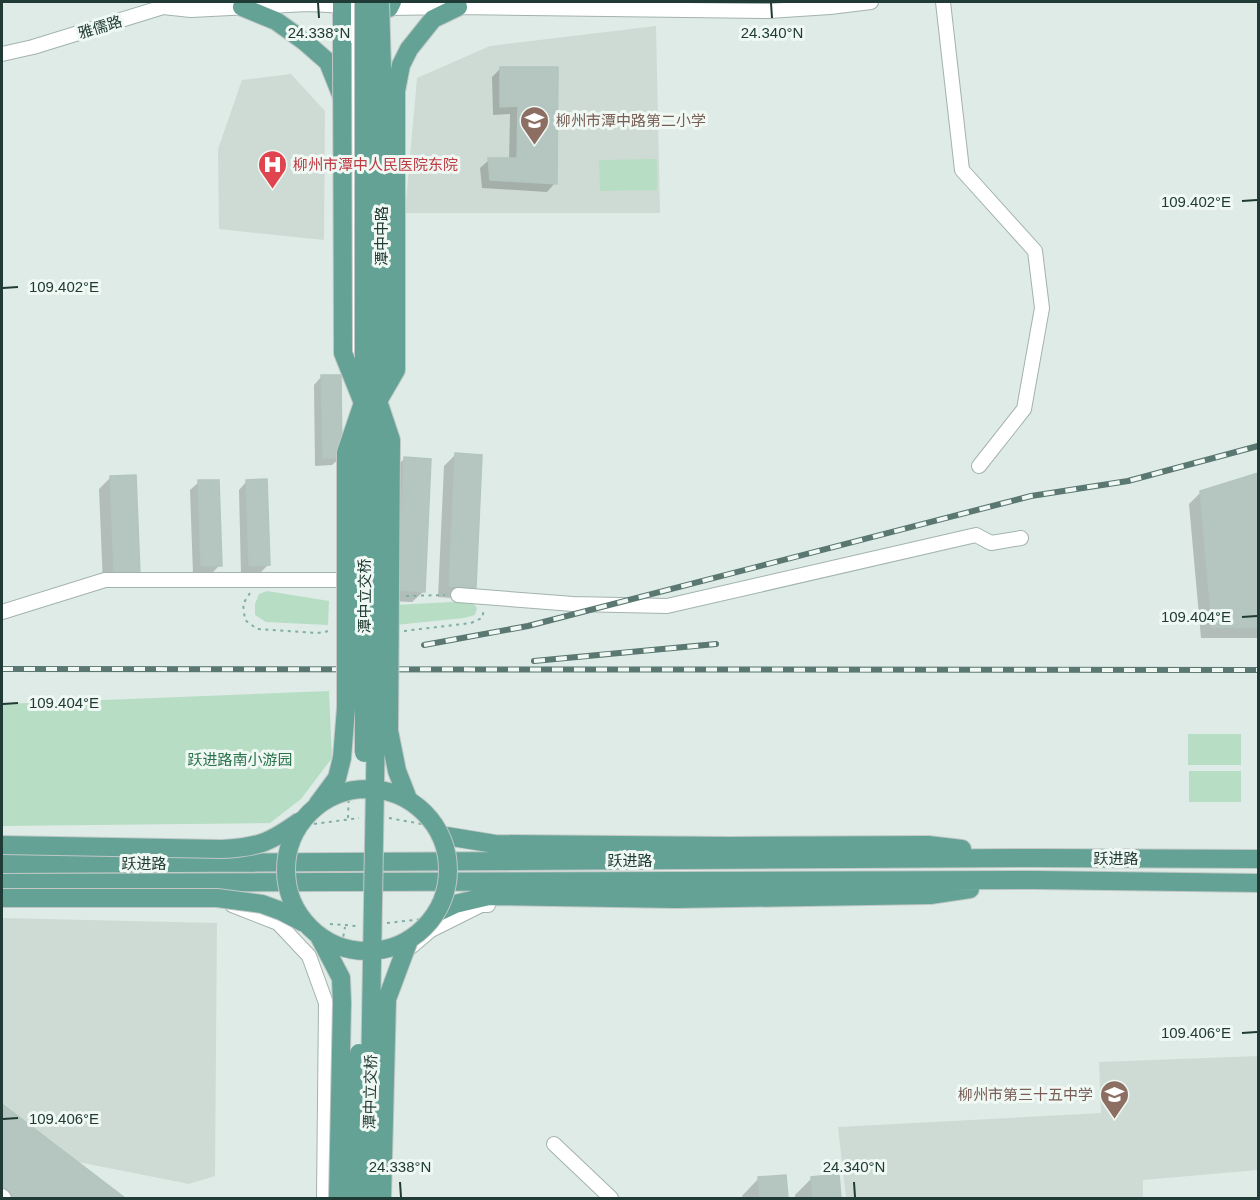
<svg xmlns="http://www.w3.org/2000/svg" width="1260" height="1200" font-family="Helvetica,'Noto Sans SC',sans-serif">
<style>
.built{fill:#cedbd5}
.green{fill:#b7ddc4}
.shadow{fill:#0003}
.building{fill:#b5c6c0;stroke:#b2c5be;stroke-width:1.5}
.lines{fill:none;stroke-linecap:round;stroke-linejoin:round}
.minor-casing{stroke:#a2b3ad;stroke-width:16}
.major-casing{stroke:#c1c8c6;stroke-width:20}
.path{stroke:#7fafa3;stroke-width:2;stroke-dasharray:3 4.5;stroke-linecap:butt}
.minor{stroke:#fff;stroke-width:14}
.major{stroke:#63a295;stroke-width:18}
.rail-casing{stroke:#5a7771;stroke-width:6}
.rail{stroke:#f0f8f4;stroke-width:4;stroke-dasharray:11;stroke-linecap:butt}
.major-bridge-casing{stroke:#c1c8c6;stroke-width:20;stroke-linecap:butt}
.major-bridge{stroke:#63a295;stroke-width:18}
.ticks{fill:none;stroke:#203b35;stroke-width:2}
.labels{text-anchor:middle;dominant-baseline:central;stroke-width:6;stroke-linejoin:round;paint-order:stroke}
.street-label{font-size:15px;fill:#203b35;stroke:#f0f8f4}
.education-label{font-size:15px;fill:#785e54;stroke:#f0f8f4;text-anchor:start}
.health-label{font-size:15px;fill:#be3a42;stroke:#f0f8f4;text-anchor:start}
.park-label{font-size:15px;fill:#29734a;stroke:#f0f8f4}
.ticks-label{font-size:15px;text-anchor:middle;fill:#203b35;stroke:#f0f8f4;stroke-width:6;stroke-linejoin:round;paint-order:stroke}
</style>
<rect width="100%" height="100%" fill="#dfebe6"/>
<path class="built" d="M656,26L660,213H405L417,78L490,46Z
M291,74L325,111L324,240L219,229L218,149L242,80Z
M2,918L217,923L215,1176L189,1184L63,1159L2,1155Z
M1258,1056V1170L1143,1180V1198H846L838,1127L1101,1113L1099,1062Z"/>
<path class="green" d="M657,159V190L600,191L599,160Z
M267,591L329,601L328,625L266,622L255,615V604L259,594Z
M471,601L477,608L475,615L464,618L395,625V605Z
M329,691L332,758L301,799L270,823L2,826V704Z
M1188,734H1241V765H1188Z
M1189,771H1241V802H1189Z"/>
<path class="shadow" d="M557,68L555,183L547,192L482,188L480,168L489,160H509L510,114L493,115L492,77L500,69Z
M322,376L341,457L332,465L315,466L314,385Z
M455,455L475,587L464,599L438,597L444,466Z
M404,459L424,591L412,602L387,601L393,470Z
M1258,475V638H1201L1189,504L1201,492Z
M110,478L139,573L103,585L99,489Z
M247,481L268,565L260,573L241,574L239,490Z
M199,482L220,565L212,573L193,574L190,490Z
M2,1106L122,1198H2Z
M785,1176L786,1198H742V1196L759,1178Z
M837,1176L839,1198H795V1195L812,1178Z"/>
<path class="building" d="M500,67H558L557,184L490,180L488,158H517L518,106L500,107Z
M321,375H341L342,458H323Z
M455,453L482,455L476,588L449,586Z
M404,457L431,459L425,592L398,590Z
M1258,473V628L1212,627L1200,491Z
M136,475L140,574L114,575L110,476Z
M267,479L270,565L249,566L246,480Z
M198,480H219L222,566H201Z
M2,1104L125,1198H2Z
M839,1174L841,1198H813L811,1177Z
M786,1175L788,1198H760L758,1177Z"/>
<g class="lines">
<defs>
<path id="minor" d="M943,2L962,170L1035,251L1042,308L1024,409L979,466
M352,5L353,372
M2,54L33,47L163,7L191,10L308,4L389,8L458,7L769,11L830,7L871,2
M458,595L573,604L667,606L976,535L991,543L1021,538
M2,612L105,580H355
M232,905L278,923L309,956L326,1003L324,1198
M405,952L431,930L481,905H488
M554,1144L611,1198
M2,1196L4,1198"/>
<path id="major" d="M342,2V43
M242,7L276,21L304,41L328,62L342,97
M389,8L392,2
M409,49L433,19L458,7
M440,835L495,844L729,846L928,845L962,849
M2,864L1035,858L1258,859
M2,883L1035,880L1258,883
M436,913L455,904L489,896L675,899L930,895L970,889"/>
</defs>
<use href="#minor" class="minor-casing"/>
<use href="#major" class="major-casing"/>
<path class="path" d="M250,593L243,604L245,620L257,629L317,633L330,631
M406,596L445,595
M404,631L471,623L482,618L484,610
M348,818L349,790
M389,818L427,825
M314,824L359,818
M387,923L423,919
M330,924L357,926
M342,944L345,927"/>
<use href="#minor" class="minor"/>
<use href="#major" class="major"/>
<defs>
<path id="rail" d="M424,645L528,626L1031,496L1128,481L1258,446
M534,661L716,644
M2,669L1258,670"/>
</defs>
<use href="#rail" class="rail-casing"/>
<use href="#rail" class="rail"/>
<defs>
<path id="major-bridge" d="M364,753V2
M286 870a81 81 0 1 1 162 0a81 81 0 1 1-162 0Z
M408,799L397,771L389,731L391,440L378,401L396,370V91L401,65L409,49
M317,805L337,778L342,758L346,708V453L363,403L343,353L342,43
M2,845L222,849C259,847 269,843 300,821
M2,898H217L262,904L281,911L304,923
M319,936L341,978L342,1003L338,1198
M355,1198L359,1053
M368,1198L376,724V470L380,337L382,69L380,2
M382,1198L387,999L409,940"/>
</defs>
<use href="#major-bridge" class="major-bridge-casing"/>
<use href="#major-bridge" class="major-bridge"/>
</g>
<path class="ticks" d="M318,3L319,18M771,3L772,18M1242,201L1257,200M3,288L18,287M1242,617L1257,616M3,704L18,703M1242,1033L1257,1032M3,1119L18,1118M400,1182L401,1197M854,1182L855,1197"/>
<defs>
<symbol id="school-pin" viewBox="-11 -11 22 30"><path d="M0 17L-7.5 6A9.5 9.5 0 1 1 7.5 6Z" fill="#8d6e63" stroke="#f0f8f4"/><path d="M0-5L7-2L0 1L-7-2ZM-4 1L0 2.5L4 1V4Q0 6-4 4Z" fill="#fff"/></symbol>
<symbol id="hospital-pin" viewBox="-11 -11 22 30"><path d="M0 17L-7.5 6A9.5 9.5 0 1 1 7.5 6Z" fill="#e0444e" stroke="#f0f8f4"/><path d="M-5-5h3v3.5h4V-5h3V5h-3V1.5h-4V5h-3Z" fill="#fff"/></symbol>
</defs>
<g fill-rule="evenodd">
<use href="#school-pin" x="518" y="104" width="33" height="45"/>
<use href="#hospital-pin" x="256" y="148" width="33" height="45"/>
<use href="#school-pin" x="1098" y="1078" width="33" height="45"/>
</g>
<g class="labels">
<g class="street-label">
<text transform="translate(100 27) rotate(-17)">雅儒路</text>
<text transform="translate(381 236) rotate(-90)">潭中中路</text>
<text transform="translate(364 596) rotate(-90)">潭中立交桥</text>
<text x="1116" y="858">跃进路</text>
<text x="630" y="860">跃进路</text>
<text x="144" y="863">跃进路</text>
<text transform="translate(370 1092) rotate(-89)">潭中立交桥</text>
</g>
<g class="education-label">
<text x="556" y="120">柳州市潭中路第二小学</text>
<text x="1093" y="1094" text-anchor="end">柳州市第三十五中学</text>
</g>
<g class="health-label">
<text x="293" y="164">柳州市潭中人民医院东院</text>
</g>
<g class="park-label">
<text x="240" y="759">跃进路南小游园</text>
</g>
</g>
<g class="ticks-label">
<text x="319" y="38">24.338°N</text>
<text x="772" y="38">24.340°N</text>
<text x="1196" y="207">109.402°E</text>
<text x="64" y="292">109.402°E</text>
<text x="1196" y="622">109.404°E</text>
<text x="64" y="708">109.404°E</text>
<text x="1196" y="1038">109.406°E</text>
<text x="64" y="1124">109.406°E</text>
<text x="400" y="1172">24.338°N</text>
<text x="854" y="1172">24.340°N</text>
</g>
<rect width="1260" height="1200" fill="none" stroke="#203b35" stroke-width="6"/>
</svg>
